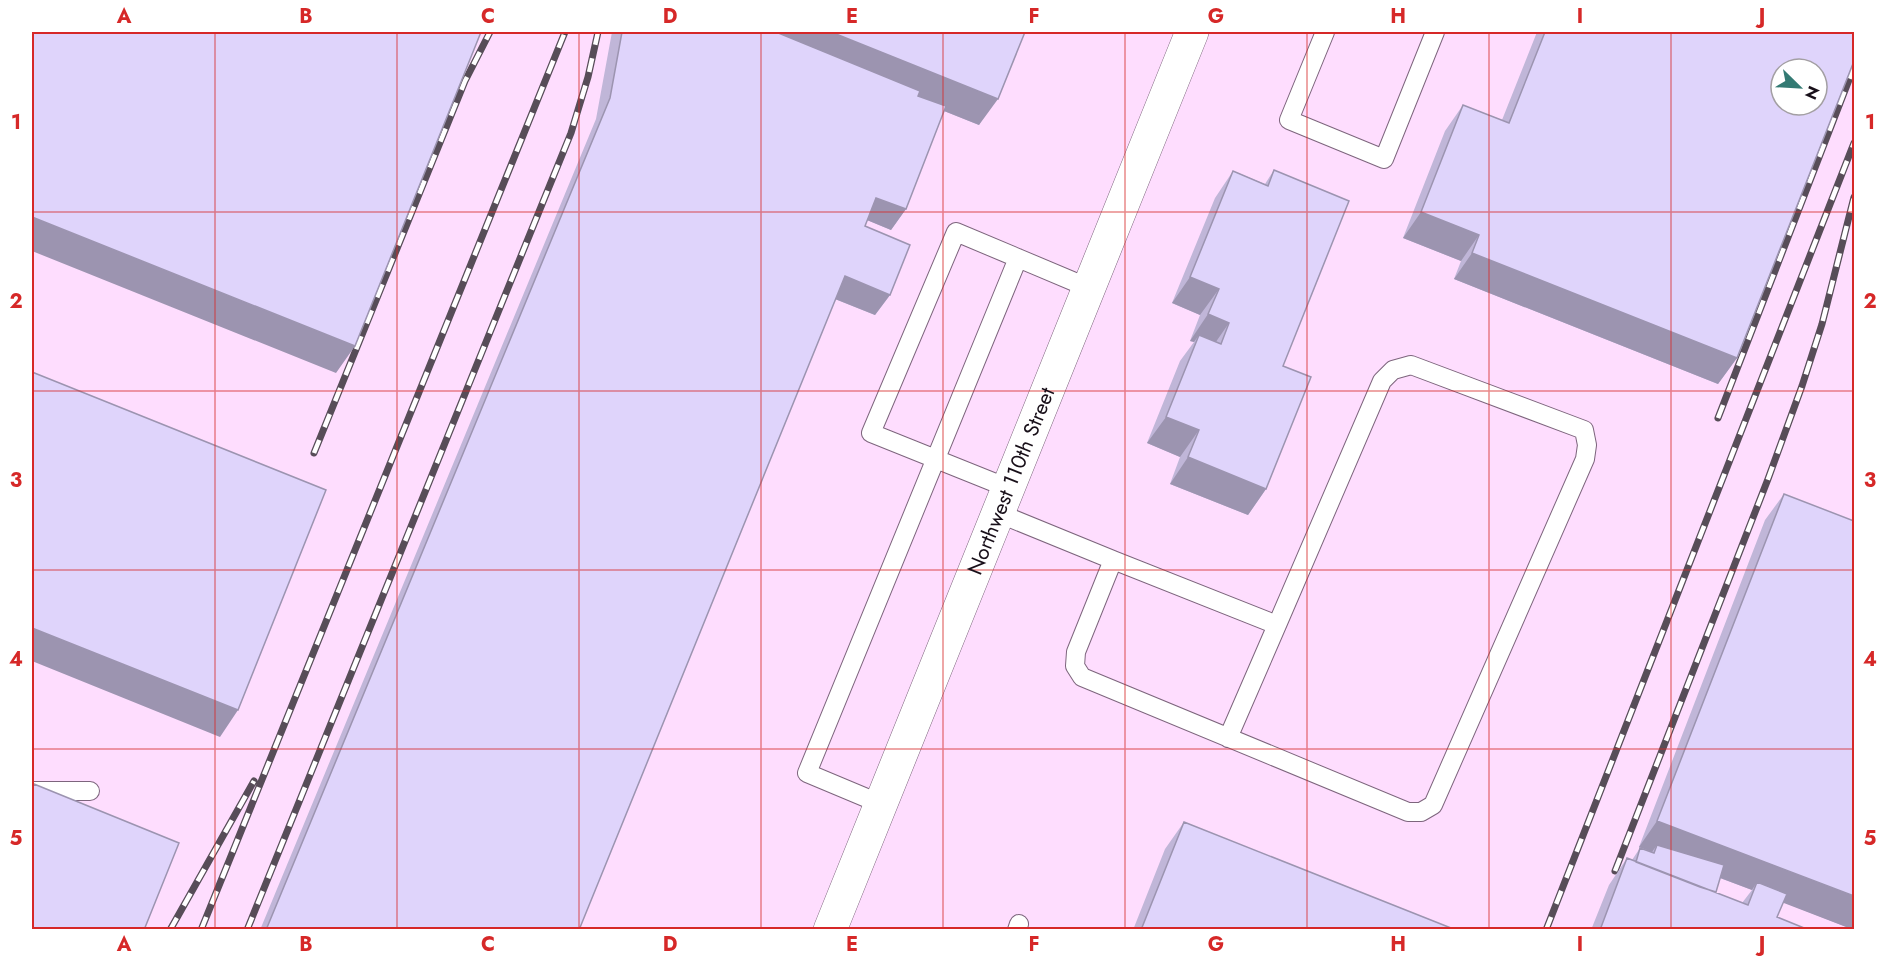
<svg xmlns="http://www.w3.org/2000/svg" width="1886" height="961" font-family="Jost,sans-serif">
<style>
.built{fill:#feddfe;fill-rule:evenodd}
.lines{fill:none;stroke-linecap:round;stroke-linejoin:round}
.lane-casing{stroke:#7d657d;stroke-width:20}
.street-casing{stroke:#7d657d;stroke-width:34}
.lane{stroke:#fff;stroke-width:18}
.street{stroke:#fff;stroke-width:33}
.rail-casing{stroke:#574d58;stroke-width:7}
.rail{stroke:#fff;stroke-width:4.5;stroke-dasharray:14;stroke-linecap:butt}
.wall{fill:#c0b6d8;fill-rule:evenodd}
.shaded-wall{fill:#9c94b0}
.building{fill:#dfd4fb;stroke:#9c94b0;stroke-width:1.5;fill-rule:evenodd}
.grid{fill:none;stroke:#d62828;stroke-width:1.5;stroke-opacity:0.55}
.labels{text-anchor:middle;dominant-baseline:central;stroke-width:5;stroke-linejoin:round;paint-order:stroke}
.street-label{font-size:21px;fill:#180f19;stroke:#fff}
.neatline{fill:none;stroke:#d62828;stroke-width:2}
.grid-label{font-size:20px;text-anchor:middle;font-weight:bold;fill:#d62828}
</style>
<rect width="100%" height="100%" fill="#fdf2fd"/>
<path class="built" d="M32,32H1854V929H32ZM1781,69H1817V105H1781Z"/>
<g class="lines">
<defs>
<path id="lane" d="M1325,32L1289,120L1384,159L1435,32
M1008,488L871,433L956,232L1089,288
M998,513L1113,560L1076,652L1075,666L1082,677L1408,812H1421L1433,805L1585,459L1587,445L1584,430L1411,365L1393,370L1382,381L1277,625L1113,560
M1228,738L1277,625
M32,791H90
M881,804L807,773L1018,258
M1017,930L1019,924"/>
<g id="street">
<path id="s1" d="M830,930L1192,32"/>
</g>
</defs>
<use href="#lane" class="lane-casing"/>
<use href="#street" class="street-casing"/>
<use href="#lane" class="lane"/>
<use href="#street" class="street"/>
<defs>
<path id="rail" d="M1718,418L1854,67
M314,453L465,81L490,32
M1615,871L1768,479L1802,386L1822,324L1854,197
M170,930L254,781
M201,930L565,32
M247,930L571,133L588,77L598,32
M1546,930L1854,143"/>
</defs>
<use href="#rail" class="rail-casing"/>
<use href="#rail" class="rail"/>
</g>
<path class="wall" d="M612,32H1025L979,125L944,111L906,209L891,230L867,220L865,226L890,295L875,315L835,299L579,930H260L596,119Z
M1537,32H1854L1737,358L1718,384L1454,279L1461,261L1403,238L1445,131L1463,105L1502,120Z
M1274,170L1283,366L1266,489L1248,515L1170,484L1180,457L1147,443L1180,361L1194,342L1190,341L1200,315L1172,303L1215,198L1233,171L1265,184Z
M1784,494L1854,930L1783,902L1777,917L1809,930H1591L1609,885L1627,858L1632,860L1640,848L1652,852L1639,847L1765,520ZM1720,878L1752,890L1742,903L1715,893Z
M1184,822L1456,930H1133L1165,849Z"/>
<path class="shaded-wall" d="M747,32H831L998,99L979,125Z
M876,198L906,209L891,230L862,218Z
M1421,212L1479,235L1461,261L1403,238Z
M32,217L355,346L336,373L32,251Z
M1472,253L1737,358L1718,384L1454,279Z
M845,276L890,295L875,315L830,297Z
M1190,277L1219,289L1200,315L1172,303Z
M1208,314L1229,323L1211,349L1199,335L1194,342L1190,341Z
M1166,417L1199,430L1180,457L1147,443Z
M1188,457L1266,489L1248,515L1170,484Z
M32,628L238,710L220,737L32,661Z
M1657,821L1854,896V930L1753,891L1757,882L1752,890L1654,853L1657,845L1652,852L1639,847Z"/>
<path class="building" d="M32,32H481L355,346L32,217Z
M622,32H776L920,91L918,96L946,106L906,209L876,198L865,226L910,245L890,295L845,276L579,930H266L610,98Z
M831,32H1025L998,99Z
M1545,32H1854V61L1737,358L1472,253L1479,235L1421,212L1463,105L1509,123ZM1781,69H1817V105H1781Z
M1274,170L1349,201L1283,366L1311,377L1266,489L1188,457L1199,430L1166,417L1199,335L1221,344L1229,323L1208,314L1219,289L1190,277L1233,171L1268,186Z
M32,372L326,490L238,710L32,628Z
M1784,494L1854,521V896L1657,821Z
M34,784L179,843L144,930H32V790Z
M1184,822L1456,930H1141Z
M1657,845L1724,865L1716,892L1700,887L1636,862L1640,848L1654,853Z
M1627,858L1748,905L1757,882L1787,894L1777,917L1809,930H1600Z"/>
<path class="grid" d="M215,32V930M397,32V930M579,32V930M761,32V930M943,32V930M1125,32V930M1307,32V930M1489,32V930M1671,32V930M32,212H1854M32,391H1854M32,570H1854M32,749H1854"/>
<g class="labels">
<g class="street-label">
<text stroke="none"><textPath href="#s1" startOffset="484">Northwest 110th Street</textPath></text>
</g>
</g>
<rect width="1886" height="961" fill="none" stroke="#ffffff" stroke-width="66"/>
<g transform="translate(1799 87) rotate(114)"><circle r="28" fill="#ffffff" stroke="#a39fa3" stroke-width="1.5"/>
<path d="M0-4.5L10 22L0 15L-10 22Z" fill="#337a73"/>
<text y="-9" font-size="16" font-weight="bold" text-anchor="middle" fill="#180f19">N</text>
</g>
<rect x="33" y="33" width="1820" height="895" class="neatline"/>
<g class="grid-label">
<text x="124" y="23">A</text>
<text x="306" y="23">B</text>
<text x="488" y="23">C</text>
<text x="670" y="23">D</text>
<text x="852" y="23">E</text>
<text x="1034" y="23">F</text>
<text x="1216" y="23">G</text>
<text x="1398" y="23">H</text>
<text x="1580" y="23">I</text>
<text x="1762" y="23">J</text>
<text x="16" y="129">1</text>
<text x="1870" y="129">1</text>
<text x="16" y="308">2</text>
<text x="1870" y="308">2</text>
<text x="16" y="487">3</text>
<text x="1870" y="487">3</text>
<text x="16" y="666">4</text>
<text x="1870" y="666">4</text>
<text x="16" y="845">5</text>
<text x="1870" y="845">5</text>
<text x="124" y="951">A</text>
<text x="306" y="951">B</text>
<text x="488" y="951">C</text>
<text x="670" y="951">D</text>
<text x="852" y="951">E</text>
<text x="1034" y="951">F</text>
<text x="1216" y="951">G</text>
<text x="1398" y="951">H</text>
<text x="1580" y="951">I</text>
<text x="1762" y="951">J</text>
</g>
</svg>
